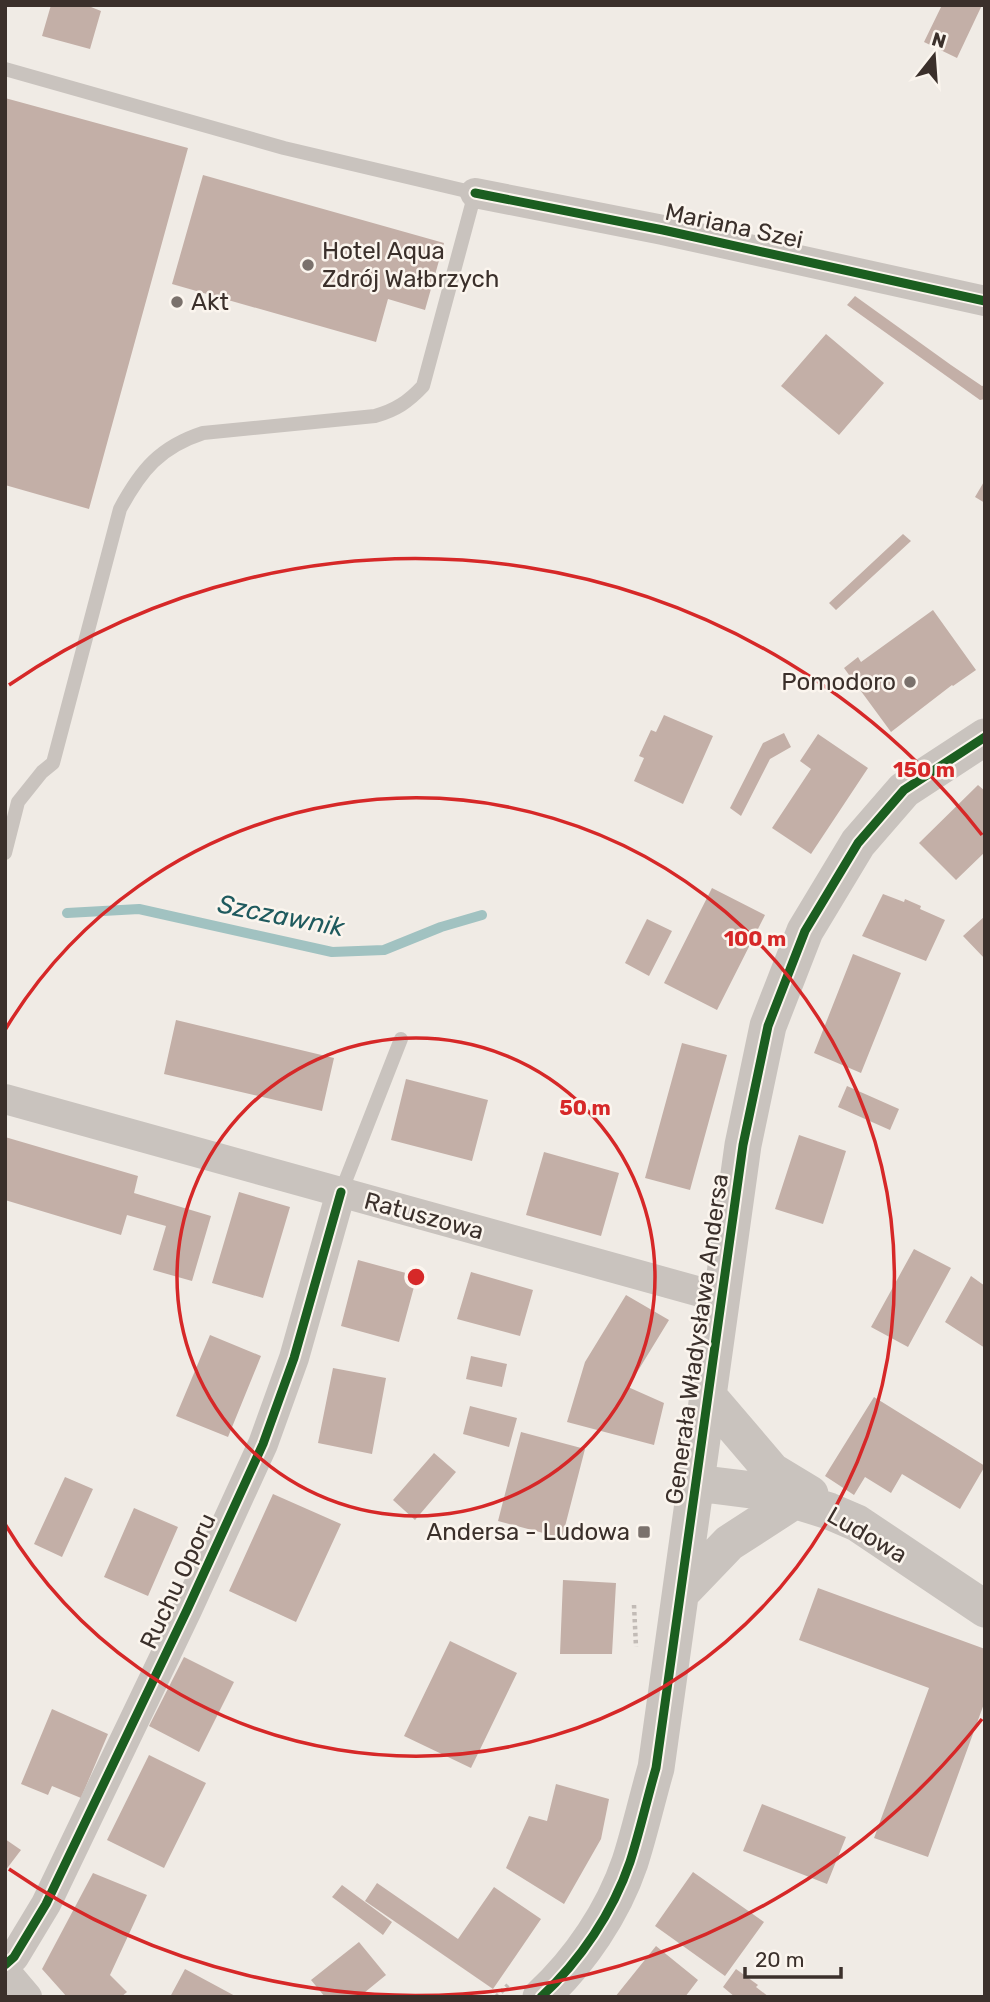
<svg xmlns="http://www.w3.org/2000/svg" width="990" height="2002" font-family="Rubik,sans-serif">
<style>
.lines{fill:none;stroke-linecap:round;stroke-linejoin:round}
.stream{stroke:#a1c2c1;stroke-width:10}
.building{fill:#c3afa7}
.path{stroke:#c2bbb6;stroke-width:4.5;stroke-dasharray:3.5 3.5;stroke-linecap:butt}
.service{stroke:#c9c3be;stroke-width:14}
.minor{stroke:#c9c3be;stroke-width:30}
.tertiary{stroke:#c9c3be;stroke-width:37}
.cycleway-casing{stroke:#fbf5ee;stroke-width:13}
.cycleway{stroke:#1b5e20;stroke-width:9}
.ring{fill:none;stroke:#d62828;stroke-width:3.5}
.poi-dot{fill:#7a716c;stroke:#fbf5ee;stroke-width:2.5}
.labels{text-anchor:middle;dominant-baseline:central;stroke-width:5;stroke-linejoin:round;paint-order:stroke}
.street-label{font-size:24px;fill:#3b302b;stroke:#fbf5ee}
.poi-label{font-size:24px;fill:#3b302b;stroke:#fbf5ee;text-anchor:start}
.water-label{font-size:26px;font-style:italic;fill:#1f5a5e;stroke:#fbf5ee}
.centre{fill:#d62828;stroke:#fbf5ee;stroke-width:3.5}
.ring-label{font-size:21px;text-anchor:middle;font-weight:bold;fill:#d62828;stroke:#fbf5ee;stroke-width:5;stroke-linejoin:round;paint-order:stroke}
</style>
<rect width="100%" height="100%" fill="#f0ebe5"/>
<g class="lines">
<path class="stream" d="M67,913L139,909L332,952L384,950L441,927L482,915"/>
</g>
<path class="building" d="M51,5H86L101,11L90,49L42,36Z
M942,5H982L957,58L924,42Z
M5,98L188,148L89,509L5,485Z
M203,175L444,243L425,310L388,299L376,342L172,284Z
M855,296L951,365L982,386L985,385V399L980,400L847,305Z
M826,334L884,383L839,435L781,386Z
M985,480V503L975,497Z
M903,534L911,541L836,610L829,603Z
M933,610L976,670L953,686L952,685L891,732L844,668L858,657L861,662Z
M664,715L713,736L683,804L634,781L644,758L639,756L651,730L656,732Z
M784,733L791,747L770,759L741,816L730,808L763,743Z
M818,734L868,768L811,854L772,828L811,769L800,761Z
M978,785L985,791V852L956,880L919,843Z
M712,888L765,915L717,1010L664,983Z
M883,894L904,902L905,899L921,906L920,909L945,920L926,961L862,936Z
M985,916V959L963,936Z
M647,919L672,931L649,976L625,963Z
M853,954L901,973L861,1073L814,1053Z
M176,1020L334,1058L322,1111L164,1074Z
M682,1043L727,1055L690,1190L645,1178Z
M406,1079L488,1100L472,1161L391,1140Z
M847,1086L899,1109L890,1130L838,1107Z
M799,1135L846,1151L823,1224L775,1209Z
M5,1137L138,1176L134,1193L211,1216L192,1281L153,1270L166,1226L127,1215L121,1235L5,1200Z
M544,1152L619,1173L601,1236L526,1215Z
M239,1192L290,1207L263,1298L212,1283Z
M914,1249L951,1268L908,1347L871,1327Z
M358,1260L417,1276L399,1342L341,1326Z
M471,1272L533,1290L520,1336L457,1319Z
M971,1276L985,1286V1348L945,1322Z
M626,1295L669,1320L628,1387L664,1403L654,1445L567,1422L585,1362Z
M210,1335L261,1356L228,1437L176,1416Z
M471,1356L507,1364L502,1387L466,1379Z
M333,1368L386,1378L372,1454L318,1443Z
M874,1397L985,1466L960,1509L902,1474L891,1493L865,1477L854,1495L825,1476Z
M470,1406L517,1418L509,1447L463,1434Z
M521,1432L585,1449L562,1538L498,1521Z
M434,1453L456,1472L415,1520L393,1500Z
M65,1477L93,1489L62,1557L34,1544Z
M273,1494L341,1524L296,1622L229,1591Z
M134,1508L178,1527L148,1596L104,1577Z
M563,1580L616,1583L612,1654H560Z
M818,1588L985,1649V1701L928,1857L874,1838L929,1688L799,1640Z
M450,1641L517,1673L471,1768L404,1736Z
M184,1657L234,1682L199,1752L149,1726Z
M52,1709L108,1734L81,1798L52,1786L48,1795L21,1784Z
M149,1755L206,1783L164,1868L107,1840Z
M556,1784L609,1799L601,1839L564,1904L506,1868L529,1816L547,1821Z
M762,1804L846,1837L827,1884L743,1851Z
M5,1839L21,1850L5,1871Z
M693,1872L764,1922L725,1976L655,1926Z
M93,1873L147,1895L110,1975L127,1992L121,1997H67L42,1969Z
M377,1883L458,1939L494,1887L541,1919L493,1989L365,1901Z
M342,1885L392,1922L383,1935L332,1897Z
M359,1942L386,1975L359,1997H325L311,1980Z
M656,1946L698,1980L685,1997H615Z
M185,1969L237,1997H170Z
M736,1969L758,1985L756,1987L769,1997H735L723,1987Z"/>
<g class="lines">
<path class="path" d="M634,1605L636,1647
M496,1997L508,1985"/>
<path class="service" d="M5,69L284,148L475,193L423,386C408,402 396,410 375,416L203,433C160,447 141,470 120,509L53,763L42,772L18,802L5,853
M341,1192L401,1039"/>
<path class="minor" d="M475,193L663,230L985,301
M5,1099L722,1298
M5,1965L14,1957L46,1904L187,1610L263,1444L294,1358L341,1192
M5,1971L27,1997"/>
<path class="tertiary" d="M708,1396L772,1471L810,1494
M696,1483L768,1492L829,1511L857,1523L985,1609
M681,1593L729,1543L797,1499
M541,1997C580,1961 613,1912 630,1862C640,1831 647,1799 656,1768L743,1145L768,1026L805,931L858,843L904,790L985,737"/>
<defs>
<path id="cycleway" d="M475,193L663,230L985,301
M5,1965L14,1957L46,1904L187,1610L263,1444L294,1358L341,1192
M541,1997C580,1961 613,1912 630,1862C640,1831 647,1799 656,1768L743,1145L768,1026L805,931L858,843L904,790L985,737"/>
</defs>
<use href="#cycleway" class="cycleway-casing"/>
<use href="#cycleway" class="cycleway"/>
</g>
<g class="ring">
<circle cx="416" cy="1277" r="239"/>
<path d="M5 1030A479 479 0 1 1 5 1524"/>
<path d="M982 1719A718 718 0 0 1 9 1869M9 685A718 718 0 0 1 982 835"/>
</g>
<g class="poi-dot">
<circle cx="308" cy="265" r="7"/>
<circle cx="177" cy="302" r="7"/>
<circle cx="910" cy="682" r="7"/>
<rect x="637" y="1525" width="14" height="14" rx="3.5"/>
</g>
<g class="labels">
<g class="street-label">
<text transform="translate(734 226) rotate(12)">Mariana Szei</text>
<text transform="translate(424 1216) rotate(15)">Ratuszowa</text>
<text transform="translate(697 1339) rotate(-82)">Generała Władysława Andersa</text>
<text transform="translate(867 1535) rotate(30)">Ludowa</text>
<text transform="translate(178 1581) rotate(-65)">Ruchu Oporu</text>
</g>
<g class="poi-label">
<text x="322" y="251">Hotel Aqua<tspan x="322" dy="28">Zdrój Wałbrzych</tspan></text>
<text x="191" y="302">Akt</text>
<text x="896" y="682" text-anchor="end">Pomodoro</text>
<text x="630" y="1532" text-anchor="end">Andersa - Ludowa</text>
</g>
<g class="water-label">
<text transform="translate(281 916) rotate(11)">Szczawnik</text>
</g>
</g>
<circle cx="416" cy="1277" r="10" class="centre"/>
<g class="ring-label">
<text x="924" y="777">150 m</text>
<text x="755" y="946">100 m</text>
<text x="585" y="1115">50 m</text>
</g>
<rect width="990" height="2002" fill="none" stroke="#3b302b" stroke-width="14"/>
<g transform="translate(934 56) rotate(17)" stroke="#fbf5ee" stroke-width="5" paint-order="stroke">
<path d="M0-5L12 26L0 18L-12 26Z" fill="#3b302b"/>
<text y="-10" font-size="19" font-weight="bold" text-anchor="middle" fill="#3b302b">N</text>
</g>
<path d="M745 1967v10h96v-10" fill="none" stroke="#3b302b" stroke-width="3.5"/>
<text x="755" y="1967" font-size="21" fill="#3b302b" stroke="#fbf5ee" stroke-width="5" paint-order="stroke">20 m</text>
</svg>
